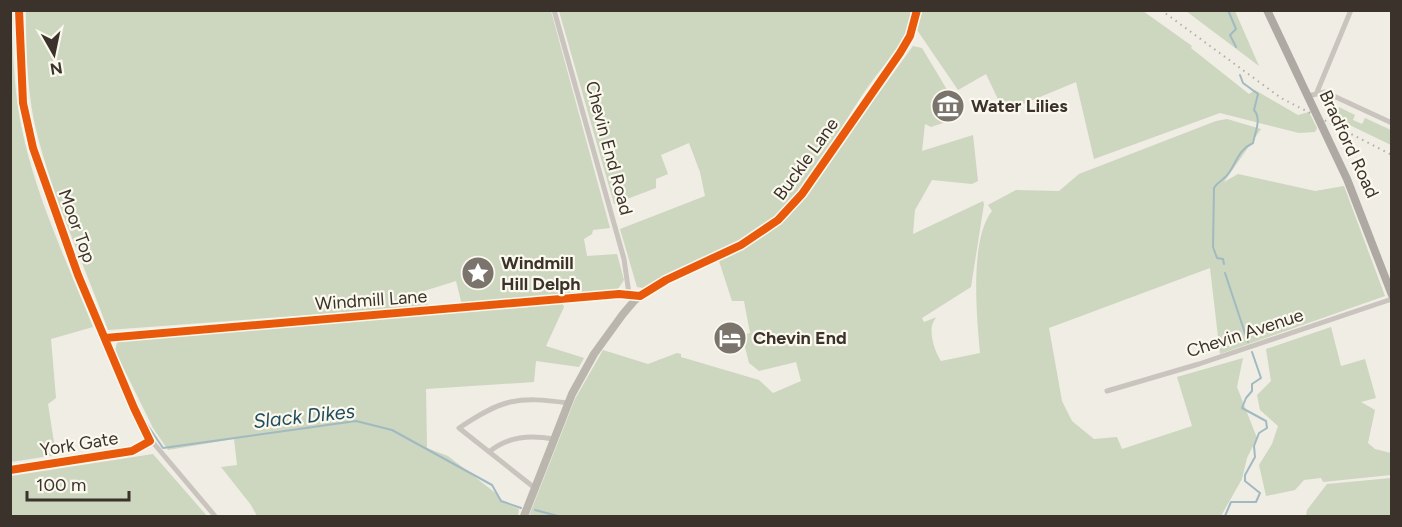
<svg xmlns="http://www.w3.org/2000/svg" width="1402" height="527" font-family="Figtree,sans-serif">
<style>
.green{fill:#cdd6bf}
.lines{fill:none;stroke-linecap:round;stroke-linejoin:round}
.stream{stroke:#a1bac1;stroke-width:2}
.street{stroke:#c9c5be;stroke-width:5}
.secondary{stroke:#bab6ae;stroke-width:8}
.primary{stroke:#aeaaa3;stroke-width:8}
.rail{stroke:#b1aea8;stroke-width:2;stroke-dasharray:1.5 4.5;stroke-linecap:butt}
.cycleway-casing{stroke:#fbf8ee;stroke-width:11}
.cycleway{stroke:#e8590c;stroke-width:8}
.labels{text-anchor:middle;dominant-baseline:central;stroke-width:4.5;stroke-linejoin:round;paint-order:stroke}
.poi-label{font-size:18px;font-weight:bold;fill:#3b332b;stroke:#fbf8ee;text-anchor:start}
.street-label{font-size:18px;fill:#3b332b;stroke:#fbf8ee}
.water-label{font-size:20px;font-style:italic;fill:#1f4c5e;stroke:#fbf8ee}
</style>
<rect width="100%" height="100%" fill="#f0ede5"/>
<path class="green" d="M11,10C13,55 14,99 25,143C40,206 69,267 93,327L51,339L56,398L48,404L56,455L11,462Z
M26,11H551L610,228L593,230L592,234L584,239L587,256L617,254L624,280L618,289L614,290L462,305L456,281L424,291L428,306L108,330C83,261 50,193 34,121C27,85 26,47 26,11Z
M559,11H914C904,46 885,62 865,91C830,142 804,204 750,237C717,257 677,270 643,288L637,287L620,229L705,196L700,172L689,143L661,155L668,174L656,179V188L614,204Z
M922,11H1143L1192,46L1191,48L1249,94L1255,90L1298,115L1309,112L1317,128L1315,132L1299,133L1220,113L1094,159L1076,82L1004,112L986,74L958,90L917,30Z
M1186,11H1235L1259,66Z
M913,46L922,48L949,93V97L942,98L944,101L949,100L952,120L931,127L925,124L922,151L973,135L978,181L972,184L932,180L915,210L913,234L983,201L984,204L971,287L922,318L924,322L937,317C926,326 934,351 941,361L980,353C977,318 969,240 992,211L988,205L1016,190L1059,191L1079,174L1216,121L1227,119L1261,129L1224,182L1238,174L1315,191L1344,186L1385,296L1220,354L1210,268L1049,328L1062,401L1072,421L1094,439L1117,437L1122,449L1192,426L1177,377L1243,358L1237,387L1257,438L1247,458L1242,479L1221,516H529L575,399L603,350L648,364L677,353L681,354V357L759,380L773,393L801,381L796,362L759,371L749,363L742,335L750,333L744,301H732L719,261C754,247 780,225 805,197V194Z
M1339,107L1355,115L1353,120L1362,124L1365,118L1391,130V145L1335,118Z
M562,303L564,307L546,346L584,358L579,367L536,361L534,382L426,389L427,448L448,456L498,495L504,503L519,509L518,516H257L251,505L221,467L237,465L234,439L168,450L153,428L115,351L118,338Z
M1331,327L1341,366L1365,359L1376,398L1361,402L1375,410L1368,443L1375,449L1391,453V475L1323,482L1321,478L1304,480L1295,490L1266,496L1259,465L1272,444L1278,426L1260,410L1257,395L1271,381L1266,349Z
M153,454L207,516H11V476Z
M1391,478V516H1306L1307,510L1327,484Z"/>
<g class="lines">
<path class="stream" d="M1228,10L1236,29L1230,35L1236,47
M1224,264L1223,259L1217,258L1213,247L1214,188C1218,181 1224,180 1228,174C1237,162 1238,150 1253,143C1255,132 1262,119 1254,110L1258,94L1243,83L1240,75
M1225,273L1248,342
M132,393L144,420L163,448L356,421L392,430L492,485L501,501L521,508
M535,510L558,516
M1225,516L1231,502H1256L1260,493L1245,481V475L1255,457L1254,446L1259,433L1267,428L1266,421L1242,408L1246,398L1252,391V384L1261,378L1252,352"/>
<path class="street" d="M19,10L23,103L33,148L78,275L145,433L215,516
M554,10L624,259L629,294
M1317,92L1351,10
M1308,96L1325,92L1392,123
M105,338L619,294L640,296
M1107,391L1199,364L1392,299
M489,452C508,436 530,435 554,439
M10,470L132,451L150,441
M536,489L459,428C502,399 517,396 568,403"/>
<path class="secondary" d="M524,516L572,394L594,354L623,314L635,300L666,280L741,245L778,220L802,194L900,53L910,36L917,10"/>
<path class="primary" d="M1267,10L1347,179L1392,295"/>
<path class="rail" d="M1161,10L1281,98L1392,155"/>
<defs>
<path id="cycleway" d="M105,338L619,294L640,296L666,280L741,245L778,220L802,194L900,53L910,36L917,10
M10,470L132,451L150,441L134,408L78,275L33,148L23,103L19,10"/>
</defs>
<use href="#cycleway" class="cycleway-casing"/>
<use href="#cycleway" class="cycleway"/>
</g>
<defs>
<symbol id="museum-disc" viewBox="-11 -11 22 22"><circle r="9.5" fill="#7a746c" stroke="#fbf8ee"/><path d="M0-6L6-3V-2H-6V-3ZM-5-1h2V3h-2ZM-1-1h2V3h-2ZM3-1h2V3H3ZM-6 4H6V6H-6Z" fill="#fff"/></symbol>
<symbol id="sight-disc" viewBox="-11 -11 22 22"><circle r="9.5" fill="#7a746c" stroke="#fbf8ee"/><path d="M0-6L1.8-2.2L6-1.7L2.9 1.2L3.7 5.4L0 3.3L-3.7 5.4L-2.9 1.2L-6-1.7L-1.8-2.2Z" fill="#fff"/></symbol>
<symbol id="hotel-disc" viewBox="-11 -11 22 22"><circle r="9.5" fill="#7a746c" stroke="#fbf8ee"/><path d="M-6-4.5h1.5V1H6V5H4.5V3h-9V5H-6ZM-4 0a1.8 1.8 0 1 1 3.6 0ZM.5 0V-2.5h3Q6-2.5 6 0Z" fill="#fff"/></symbol>
</defs>
<g fill-rule="evenodd">
<use href="#museum-disc" x="929" y="87" width="38" height="38"/>
<use href="#sight-disc" x="459" y="254" width="38" height="38"/>
<use href="#hotel-disc" x="711" y="319" width="38" height="38"/>
</g>
<g class="labels">
<g class="poi-label">
<text x="971" y="106">Water Lilies</text>
<text x="501" y="263">Windmill<tspan x="501" dy="21">Hill Delph</tspan></text>
<text x="753" y="338">Chevin End</text>
</g>
<g class="street-label">
<text transform="translate(1349 144) rotate(65)">Bradford Road</text>
<text transform="translate(609 148) rotate(75)">Chevin End Road</text>
<text transform="translate(806 159) rotate(-54)">Buckle Lane</text>
<text transform="translate(77 226) rotate(70)">Moor Top</text>
<text transform="translate(371 300) rotate(-4)">Windmill Lane</text>
<text transform="translate(1245 333) rotate(-18)">Chevin Avenue</text>
<text transform="translate(79 444) rotate(-9)">York Gate</text>
</g>
<g class="water-label">
<text transform="translate(304 416) rotate(-6)">Slack Dikes</text>
</g>
</g>
<rect width="1402" height="527" fill="none" stroke="#3b332b" stroke-width="24"/>
<g transform="translate(54 54) rotate(171)" stroke="#fbf8ee" stroke-width="4.5" paint-order="stroke">
<path d="M0-4.5L10 22L0 15L-10 22Z" fill="#3b332b"/>
<text y="-9" font-size="16" font-weight="bold" text-anchor="middle" fill="#3b332b">N</text>
</g>
<path d="M27 491v9h102v-9" fill="none" stroke="#3b332b" stroke-width="3"/>
<text x="36" y="491" font-size="18" fill="#3b332b" stroke="#fbf8ee" stroke-width="4.5" paint-order="stroke">100 m</text>
</svg>
